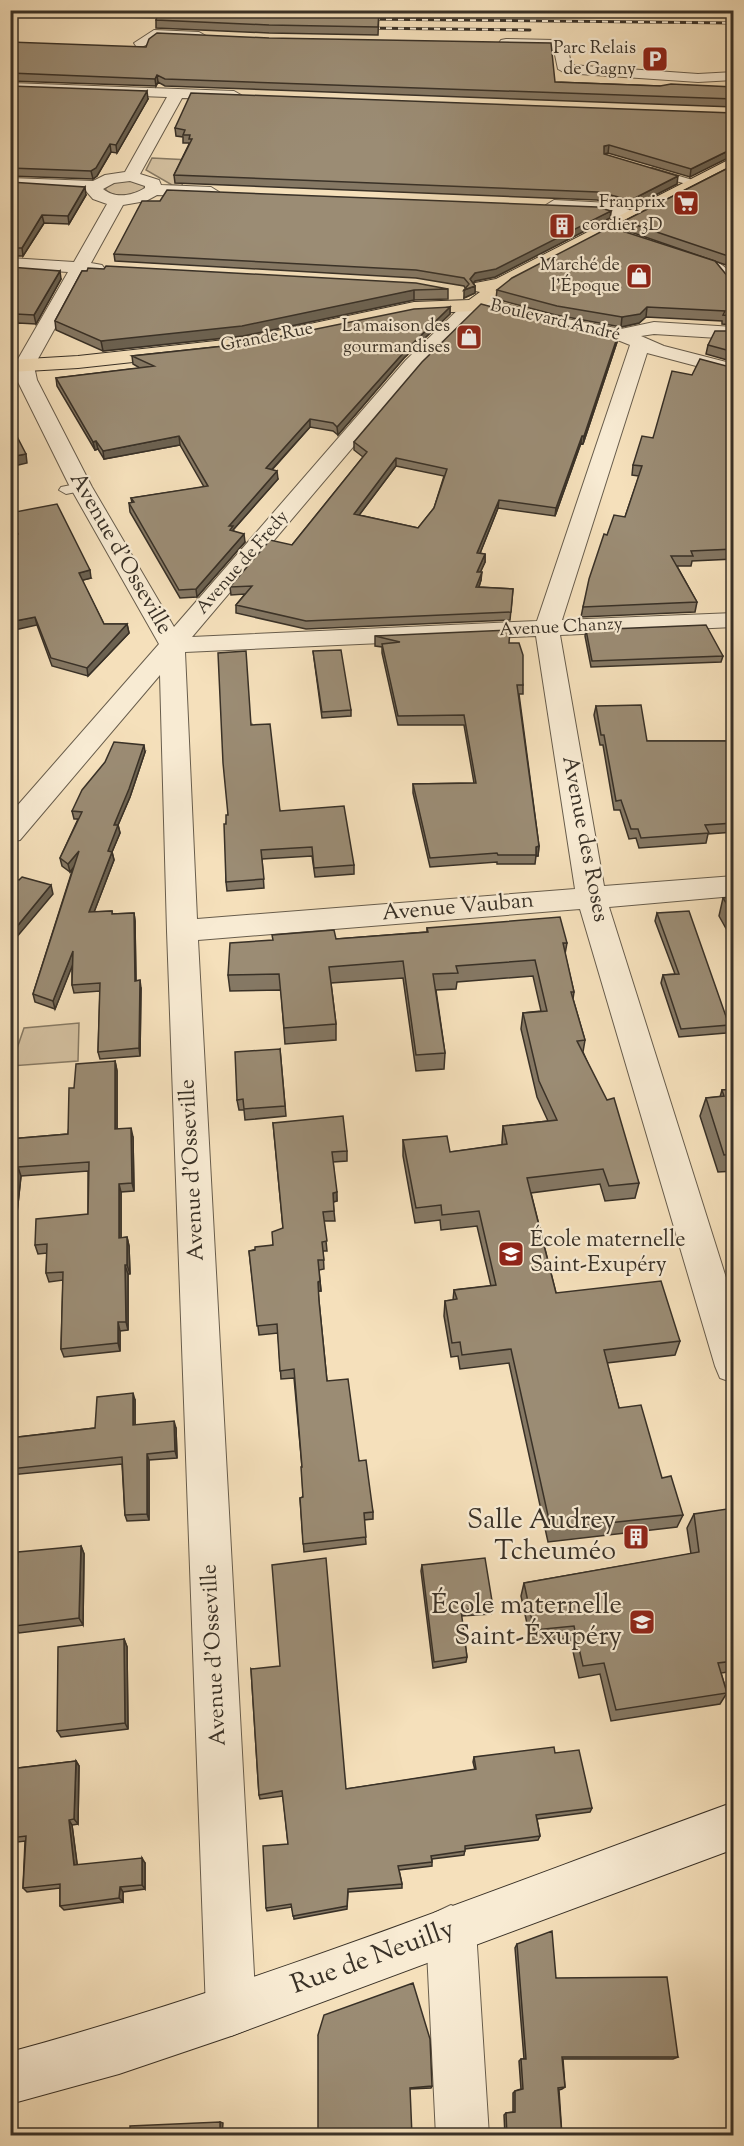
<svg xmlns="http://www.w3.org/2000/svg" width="744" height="2146" font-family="'Sorts Mill Goudy',serif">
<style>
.green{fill:#d5c2a2;stroke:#877a64;stroke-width:1.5}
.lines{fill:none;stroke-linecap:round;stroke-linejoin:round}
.lane-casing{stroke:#685d4c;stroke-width:2}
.street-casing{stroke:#685d4c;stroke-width:2}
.secondary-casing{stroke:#393127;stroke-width:2}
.primary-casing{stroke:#393127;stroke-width:2}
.path{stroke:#393127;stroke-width:1.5;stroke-dasharray:2 1.5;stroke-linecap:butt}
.lane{fill:#f8ebd3;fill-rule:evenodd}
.street{fill:#f8ebd3;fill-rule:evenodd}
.secondary{fill:#f8ebd3;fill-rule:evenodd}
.primary{fill:#f5e0bb;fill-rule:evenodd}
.rail-casing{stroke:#393127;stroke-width:3}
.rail{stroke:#f8ebd3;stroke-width:2;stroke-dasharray:6;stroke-linecap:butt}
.wall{fill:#857864;stroke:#393127;stroke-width:1.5;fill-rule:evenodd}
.shaded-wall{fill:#6c6251;stroke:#393127;stroke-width:1.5}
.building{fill:#9b8c74;stroke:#393127;stroke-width:1.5;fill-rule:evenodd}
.labels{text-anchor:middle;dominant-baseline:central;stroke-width:4.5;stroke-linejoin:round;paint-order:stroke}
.far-poi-label{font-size:18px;fill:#393127;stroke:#f8ebd3;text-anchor:end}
.far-street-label{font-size:18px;fill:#393127;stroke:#f8ebd3}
.street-label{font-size:22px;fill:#393127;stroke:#f8ebd3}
.poi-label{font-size:22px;fill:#393127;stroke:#f8ebd3;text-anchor:start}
.near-poi-label{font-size:27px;fill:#393127;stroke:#f8ebd3;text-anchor:end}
.near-street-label{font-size:27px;fill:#393127;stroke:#f8ebd3}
</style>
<rect width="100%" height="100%" fill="#f5e0bb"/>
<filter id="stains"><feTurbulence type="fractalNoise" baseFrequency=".00333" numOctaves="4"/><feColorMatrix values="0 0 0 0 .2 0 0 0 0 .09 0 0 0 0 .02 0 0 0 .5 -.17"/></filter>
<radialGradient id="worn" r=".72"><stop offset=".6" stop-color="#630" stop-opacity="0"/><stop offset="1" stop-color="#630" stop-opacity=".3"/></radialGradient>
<path class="green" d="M152,158L190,160L184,172L182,186L172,185L146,170Z
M133,180L145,185L143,191C130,194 115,200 105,189L113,182Z
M79,1023L78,1061L11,1066L24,1028Z"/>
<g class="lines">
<defs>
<path id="lane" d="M652,168L696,181L698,183L693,186L649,173L647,171Z
M710,260C725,264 734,273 734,289L730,288C720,274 718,273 705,263Z
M81,483L86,484L87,487L86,490L66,494L59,490L61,487Z"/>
<path id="street" d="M154,30L199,32L206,36C195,46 172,35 158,38C149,40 147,49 136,46L134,43Z
M506,39L554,40L568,48L571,65L698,74L734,72V80L698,82L565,73L558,69L554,50L501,46L499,43L501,40Z
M10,83L234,91L241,95L234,99L182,98L140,174L159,180L161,185L211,187L219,192L211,197L157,195L146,201L123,205L91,263L102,265L105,269L102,273L85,274L34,366L37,380L92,487L174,627L406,360L467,301L479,297L556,317L621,329L654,322L734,327V339L654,334L641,336L664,346L734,364V376L647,353L562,620L734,613V627L560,635L604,886L734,876V896L609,907L734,1303V1383L720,1378L715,1366L580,909L198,940L256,2011L249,2029L231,2036L213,2029L206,2011L167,931L160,675L20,840L10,842V814L159,644L70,487L17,380L14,366L68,272L10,268V258L74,262L107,204L93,199L86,191L10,188V178L93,181L105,175L125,172L167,97L10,91ZM130,181L145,186V188C132,196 115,199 103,189L114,183ZM480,309L555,329L615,339L630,345L537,621L192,637L420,368ZM536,636L575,889L197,919L185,652Z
M554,200L609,203L635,212L637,216L635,220L629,221L606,213L548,209L546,205Z
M451,1905L468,1913L476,1930L489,2136H436L426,1930L434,1913Z"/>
<path id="secondary" d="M734,1802V1849L231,2036L119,2074L10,2104V2052C257,1985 494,1889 734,1802Z"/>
<path id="primary" d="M734,157V169L510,285L481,309L474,311L414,314L243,350L78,368L10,372V360L78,356L243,338L414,302L469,300L480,292L475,291L472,287L475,283L496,279Z"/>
</defs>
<use href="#lane" class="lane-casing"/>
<use href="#street" class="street-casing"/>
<use href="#secondary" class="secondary-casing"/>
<use href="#primary" class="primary-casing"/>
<path class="path" d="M417,10H424"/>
<use href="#lane" class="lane"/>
<use href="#street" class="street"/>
<use href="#secondary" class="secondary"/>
<use href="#primary" class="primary"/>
<defs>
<path id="rail" d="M656,14H734
M10,15L173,17
M362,19L734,23
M362,28L530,30"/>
</defs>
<use href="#rail" class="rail-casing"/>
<use href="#rail" class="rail"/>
</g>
<path class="wall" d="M379,10L378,35L269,33L156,28V20Z
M10,42L555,82L660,86L734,87V107L165,86L158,82L156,86L10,81Z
M10,86L148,99L117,153L111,152L97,176L93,179L10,176Z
M734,113L690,177L608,153L604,154L677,184L630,208L597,200L175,183L174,175L189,144V143H183V137L176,136L175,128Z
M734,165V252L728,250V256L726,265L622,229L624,221Z
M10,182L86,195L69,224L44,223L23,256H10Z
M611,211L610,218L495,277L475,281L473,283L475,286V293L464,298L466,289L464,286L416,278L115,261L114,254Z
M13,262L14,267L61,279L36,324L18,323L10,334Z
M82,271L448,289V299L414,300L243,336L103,351L56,330L55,321Z
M497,290L734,308V325L722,324V321L646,317L639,323L621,327L556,315L496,299Z
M450,307V314L404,358L338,435L333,431L310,427L272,470L278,479L233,530L245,542L197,597L180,598L130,512L129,503H132L131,498L204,487L180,445L104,459L98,449L95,450L57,386L56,378L140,368L133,364L132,356L243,344Z
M734,331V362L706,354L708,345Z
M617,342L583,444L581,443L555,516L498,508L480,553L485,554V562L480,572L481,580L479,587L513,589L510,620L306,629L236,613V605L245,594L231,595L230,587L292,545L363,457L354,450V442ZM396,466L444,476L434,508L418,528L359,515Z
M734,368V559L692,561L691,566H677L697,602L695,612L581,617L583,607L607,535L625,517L639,476L632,475L633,465L653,438L692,375Z
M10,513L91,578L82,580L104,624H127L129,633L88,676L52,666L37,625L17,534L11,522Z
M586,630L723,656L721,662L591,667L585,636Z
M375,636L509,643L523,685V694H519L539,846L538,856H536L535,864H497V862L430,867L413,793V784L474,783L464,725H398L382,653V647L375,646Z
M313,651L351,710V716L322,718Z
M596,706L647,741H734V832L708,834L706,843L639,848L636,838L629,839L620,810H614L603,745H600L594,715Z
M252,725L280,811L354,865V874L315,877L312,856L262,859L264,888L227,891L226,882V824L228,815Z
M145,752L130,797L118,825L120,833L112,852L114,860L94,912L112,911V914L134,913L135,921L136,981L141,988L140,1056L100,1059L98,1052L100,991L74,993L72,985V965L55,1009L35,1002L33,994L73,868L70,872L62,866L60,858L78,819H74L72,811Z
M734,897V941H733L719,916L723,898Z
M657,913L729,1025L726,1033L679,1037L661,983L663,975L675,974L655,921Z
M427,928L567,943L565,954L574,992L573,999L585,1040L583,1052L639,1183L635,1198L605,1201L600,1184L531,1193L556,1293L680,1341L675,1355L607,1363L619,1408L662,1478L683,1515L677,1527L548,1542L509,1363L460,1369L458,1356L451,1357L444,1316L445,1301L453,1300L454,1290L491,1286L477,1226L441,1230L440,1220L415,1223L403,1156V1140L450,1152L502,1145V1142L503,1126L548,1121L537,1097L521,1029L523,1013L541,1011L533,976L457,982L456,989L436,990L445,1053L444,1069L416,1071L403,978L331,983L336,1024V1040L285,1044L281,990L230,991L228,975L336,939L427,932Z
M280,1049L286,1116L245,1120L244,1110H239L237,1100Z
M115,1061L117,1071V1129L133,1137L134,1191L121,1192V1238L127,1237L129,1246L130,1274H128V1330L120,1331V1351L64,1357L61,1349L63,1280L49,1282L46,1273L47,1253L38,1254L35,1245L88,1214V1171L21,1176L17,1213L10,1214V1139L68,1134L74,1088Z
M734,1089V1171L718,1172L700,1116L706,1098L720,1097L722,1090Z
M273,1123L347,1151V1161L333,1162L337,1201L333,1202L335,1221H324L327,1251H323L324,1269L319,1270L321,1291H318L327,1381L359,1461L373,1512V1519L364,1520L366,1544L304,1552L300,1498L303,1497L302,1467L294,1378L281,1379L278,1333L259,1335L249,1251L273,1245L283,1228Z
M135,1400V1425L176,1428L177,1458L149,1460V1520L127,1521L125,1515L122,1464L10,1475V1438L95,1428Z
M694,1514L734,1529V1671L721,1673L727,1693L720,1704L611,1721L600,1674L579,1678L570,1638L531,1642L521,1596L524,1583L691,1554L687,1528Z
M81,1546L84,1554L83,1625L19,1633L15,1626Z
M422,1565L493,1607L491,1614L461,1616L467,1657L466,1662L433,1668L421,1571Z
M124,1639L127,1647L128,1729L61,1737L57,1731Z
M251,1669L346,1789L475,1770L473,1762L474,1757L555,1753L592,1808L590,1812L537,1819L540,1836L538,1840L465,1849L464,1855L432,1859V1866L399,1870L402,1884V1888L348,1892L347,1909L294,1919L292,1907L267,1911L266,1908L288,1844L283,1796L260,1799L259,1795Z
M76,1761L79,1766L78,1824L72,1825L77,1865L145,1863V1889L123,1892V1902L64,1910L60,1906V1888L27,1892L23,1888L25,1841L10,1843V1769Z
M517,1944L556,1978L678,2057L673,2059H563L565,2087L562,2089L559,2090L562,2136H505L504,2115L506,2113L513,2112V2093L515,2091L521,2089L519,2061L521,2059H524L515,1948Z
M318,2035L432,2086L431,2088L410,2089Z"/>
<path class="shaded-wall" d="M157,75L158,82L156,86L155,79Z
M147,91L148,99L117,153L116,145Z
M110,144L111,152L97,176L93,179L91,171Z
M609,145L608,153L603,154L604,146Z
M734,148V155L690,177L691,169Z
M678,176L677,184L630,208L631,200Z
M85,187L86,195L69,224L68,216Z
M611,211L610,218L495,277L475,281L470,287V279L475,273Z
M42,215L44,223L23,256L22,248Z
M60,271L61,279L36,324L34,315Z
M475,286V293L464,298V290Z
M414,290V300L243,336L103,351L101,341Z
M450,307V314L404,358L338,435L337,427L405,351Z
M647,307L646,317L639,323L621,327L622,317Z
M16,314L18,323L10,334V323Z
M618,335L617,342L583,444L584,436Z
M310,419V427L266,476V468Z
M179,436L180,445L104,459L103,451Z
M582,436L581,443L555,516L556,508Z
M96,441L98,449L95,450L93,442Z
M26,454L27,463L10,467V457Z
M396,458V466L354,522V514Z
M277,471L278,479L233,530L234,535L231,538L229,526Z
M499,500L498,508L477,561V553Z
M244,534L245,542L197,597L196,589Z
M485,554V562L477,580V572Z
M90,570L91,578L80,581L79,573Z
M482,572L481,580L476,595V587Z
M35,617L37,625L10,631V622Z
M127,624L129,633L88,676L87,668Z
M12,745L15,756L10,761V747Z
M144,745L145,752L130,797L118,825L120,833L109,859L108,851L114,825Z
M539,846L538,856H536V847Z
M79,851L80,859L70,872L68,864Z
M112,852L114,860L91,920L89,912Z
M51,885L53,894L10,945V935Z
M134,913L135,921L136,989L135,981Z
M73,951L75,959L55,1009L53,1001Z
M140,980L141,988L140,1056L139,1048Z
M115,1061L117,1071V1138L115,1129Z
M131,1128L133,1137L134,1191L132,1183Z
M18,1167L21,1176L17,1213L14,1204Z
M119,1184L121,1192V1247L119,1238Z
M337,1192V1201L333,1202V1193Z
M127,1237L129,1246L130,1274L127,1265Z
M125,1265L128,1274V1330L126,1322Z
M320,1281L321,1291H318V1282Z
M118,1322L120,1331V1351L118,1343Z
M133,1393L135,1400V1431L133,1425Z
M174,1421L176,1428L177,1458L175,1451Z
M147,1454L149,1460V1520L147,1514Z
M81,1546L84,1554L83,1625L79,1618Z
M124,1639L127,1647L128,1729L125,1723Z
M76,1761L79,1766L78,1824L74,1819Z
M69,1820L72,1825L78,1870L74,1865Z
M142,1858L145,1863V1889L142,1885Z
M120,1887L123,1892V1902L119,1898Z
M10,1893L14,1896L13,1929L10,1927Z
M220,2122L223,2123L222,2136H220Z"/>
<path class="building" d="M159,10H379L378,27L269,25L156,20Z
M157,33L269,38L551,43L555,82L660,86L671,84L734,87V99L165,79L157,75L155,79L10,73V42L146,47L149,39Z
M10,86L147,91L116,145L110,144L96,168L91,171L10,168Z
M191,93L734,113V148L691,169L609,145L604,146V154L678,176L631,200L598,192L174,175L192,139H189L190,135H183L185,130L175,128Z
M734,165V243L727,241L728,256L624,221Z
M10,182L85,187L68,216L42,215L22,248H10Z
M167,190L597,207L611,211L496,269L475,273L470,279L475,286L464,290L469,284L464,278L416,270L114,254L142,201H160Z
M610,227L715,261L729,278V308H734V316L723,315L725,311L647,307L640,314L622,317L557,306L497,290L512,278Z
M106,266L416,283L448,289L414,290L242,326L101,341L55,321L82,271H87L88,268L104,269Z
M10,267L60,271L34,315L16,314L10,323Z
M481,304L555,324L618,335L584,436H582L556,508L499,500L477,553L485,554L477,572H482L476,587L513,589L511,612L306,621L236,605L252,586L230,587L270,540L292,545L367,452L354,442L422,362ZM396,458L447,469L434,508L418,528L354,514Z
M450,307L405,351L337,427L333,423L310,419L266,468L277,471L229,526H233L230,530L244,534L196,589L179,590L129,503L134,502L131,498L208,486L179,436L103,451L96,441L93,442L56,378L154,366L132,356L243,344L414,309Z
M715,331H734V352L708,345Z
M700,359L734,368V549L691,551L693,556H671L697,602L583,607L589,579L604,534L607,535L614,515L625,517L642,466L633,465L642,436L653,438L672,371L692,375Z
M10,423L26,454L10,457Z
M57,504L90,570L79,573L104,624H127L87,668L51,658L35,617L10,622V536L18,534L10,517V513Z
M706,625L723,656L592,661L586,630Z
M510,630L509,643H519L523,655V685H517L539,846L536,847V855H498L497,853L430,858L413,784L476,783L464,715L398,716L382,644L400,642L375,636Z
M341,650L351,710L322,712L313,651Z
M246,651L251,725L270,724L280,811L344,806L354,865L314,868L312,847L261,850L264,879L226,882L224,824H226V815H228L223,763L218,653Z
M641,705L647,741H734V823L705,825L709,833L641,838L638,829H631L621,800L616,801L604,735H601L596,706Z
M114,742L144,745L129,789L114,825H118L108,851L112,852L89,912L112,911V914L134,913L135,981L140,980L139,1048L98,1052L100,983L72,985L73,951L53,1001L33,994L79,851L68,864L60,858L82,812L72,811L82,790L105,762Z
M22,877L51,885L10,935V878L19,880Z
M734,897V916L723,898Z
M689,911L729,1025L681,1029L663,975L679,974L657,913Z
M560,917L567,943H563L574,992H571L585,1040L577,1041L607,1100L614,1098L639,1183L609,1186L603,1169L527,1178L556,1293L661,1281L680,1341L604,1350L619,1408L641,1405L662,1478L671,1476L683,1515L551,1529L511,1349L462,1355L460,1342L452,1343L445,1301L457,1299L454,1290L496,1285L479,1211L442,1215L441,1205L416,1208L403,1140L447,1136L450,1152L507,1144L503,1126L557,1120L539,1081L523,1013L547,1011L535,960L456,966L458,973L433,974L445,1053L416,1055L403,961L329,967L336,1024L284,1028L279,974L228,975L230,943L273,940L272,935L334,930L336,939L428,932L427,928Z
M280,1049L285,1106L244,1109L243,1099L237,1100L235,1052Z
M115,1061V1129L131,1128L132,1183L119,1184V1238L127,1237V1265H125L126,1322H118V1343L61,1349L63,1272L46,1273L47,1244L35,1245L36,1219L88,1214L89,1162L18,1167L14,1204L10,1205V1139L68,1134L69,1088H74L76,1064Z
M734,1089V1154L724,1155L706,1098L724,1096L722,1090Z
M343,1116L347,1151L332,1152L337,1192L333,1193L334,1211L323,1212L327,1241L322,1242L324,1260H318L320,1281L318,1282L319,1301L327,1381L348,1379L359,1461L366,1460L373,1512L364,1513L366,1537L303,1544L300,1498L303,1497L301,1467H302L294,1369L280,1371L277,1324L257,1326L249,1251L255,1250V1247L273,1245L272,1232L283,1228L273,1123Z
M133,1393V1425L174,1421L175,1451L147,1454V1514L125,1515L122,1457L10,1469V1438L95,1428L97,1397Z
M727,1509L734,1529V1661L718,1663L727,1693L616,1710L604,1663L583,1666L574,1626L534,1630L524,1583L699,1552L694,1514Z
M81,1546L79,1618L15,1626L18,1552Z
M326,1558L346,1789L476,1769L474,1757L554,1747L555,1753L579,1750L592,1808L536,1815L540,1836L465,1846V1851L431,1856L432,1862L398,1866L402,1884L348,1889L347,1906L293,1916L291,1904L266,1908L263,1846L288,1844L282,1791L259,1795L251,1669L280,1666L272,1565Z
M485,1558L493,1607L461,1610L467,1657L434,1662L422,1565Z
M124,1639L125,1723L57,1731L58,1647Z
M76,1761L74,1819L69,1820L74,1865L142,1858V1885L120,1887L119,1898L60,1906V1884L23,1888L26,1836L10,1838V1769Z
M552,1931L556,1978L667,1977L678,2057H562L565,2087L558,2088L562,2136H507L506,2113L515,2112V2091L523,2089L521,2059H526L517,1944Z
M413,1983L430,2039L432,2086L410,2088L412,2136H318V2035L324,2015Z
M220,2122V2136H130V2126Z"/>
<defs>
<symbol id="parking-square" viewBox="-11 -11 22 22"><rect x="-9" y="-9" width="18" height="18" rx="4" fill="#8f2418" stroke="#f8ebd3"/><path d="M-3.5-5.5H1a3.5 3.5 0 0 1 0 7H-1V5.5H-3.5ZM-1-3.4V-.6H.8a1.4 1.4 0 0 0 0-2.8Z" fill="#fff"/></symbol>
<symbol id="supermarket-square" viewBox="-11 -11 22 22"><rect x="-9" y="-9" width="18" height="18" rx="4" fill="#8f2418" stroke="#f8ebd3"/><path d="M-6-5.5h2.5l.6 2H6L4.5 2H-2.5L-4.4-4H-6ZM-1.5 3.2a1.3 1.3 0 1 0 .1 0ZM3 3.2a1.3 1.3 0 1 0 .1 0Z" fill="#fff"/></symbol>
<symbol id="building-square" viewBox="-11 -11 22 22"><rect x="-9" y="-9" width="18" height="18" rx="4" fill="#8f2418" stroke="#f8ebd3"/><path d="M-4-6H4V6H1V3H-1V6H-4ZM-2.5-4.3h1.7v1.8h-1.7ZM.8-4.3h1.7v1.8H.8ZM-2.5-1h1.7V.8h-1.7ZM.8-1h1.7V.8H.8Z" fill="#fff"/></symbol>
<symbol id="shop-square" viewBox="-11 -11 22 22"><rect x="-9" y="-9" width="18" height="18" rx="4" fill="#8f2418" stroke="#f8ebd3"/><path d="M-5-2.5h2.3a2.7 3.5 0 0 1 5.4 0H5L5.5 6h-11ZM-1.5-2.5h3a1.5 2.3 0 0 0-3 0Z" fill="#fff"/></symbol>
<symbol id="school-square" viewBox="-11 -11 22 22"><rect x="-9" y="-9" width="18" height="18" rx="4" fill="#8f2418" stroke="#f8ebd3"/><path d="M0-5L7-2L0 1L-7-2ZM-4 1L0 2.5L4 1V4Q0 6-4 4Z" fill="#fff"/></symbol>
</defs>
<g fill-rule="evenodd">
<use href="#parking-square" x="640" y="44" width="30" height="30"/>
<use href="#supermarket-square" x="671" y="188" width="30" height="30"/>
<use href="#building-square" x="547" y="211" width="30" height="30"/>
<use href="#shop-square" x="624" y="261" width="30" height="30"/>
<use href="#shop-square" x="454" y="322" width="30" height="30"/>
<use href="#school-square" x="496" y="1239" width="30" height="30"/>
<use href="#building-square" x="621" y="1522" width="30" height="30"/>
<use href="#school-square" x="627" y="1607" width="30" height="30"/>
</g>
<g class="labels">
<g class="far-poi-label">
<text x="636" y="49">Parc Relais<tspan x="636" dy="21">de Gagny</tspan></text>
<text x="666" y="203">Franprix</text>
<text x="582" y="226" text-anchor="start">cordier 3D</text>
<text x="620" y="266">Marché de<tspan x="620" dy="21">l'Époque</tspan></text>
<text x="450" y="327">La maison des<tspan x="450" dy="21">gourmandises</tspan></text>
</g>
<g class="far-street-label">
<text transform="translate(555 321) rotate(13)">Boulevard André</text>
<text transform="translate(267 338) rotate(-11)">Grande Rue</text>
<text transform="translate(243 563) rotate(-49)">Avenue de Fredy</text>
<text transform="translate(561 628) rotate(-3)">Avenue Chanzy</text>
</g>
<g class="street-label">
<text transform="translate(120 554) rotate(60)">Avenue d'Osseville</text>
<text transform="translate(584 839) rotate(79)">Avenue des Roses</text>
<text transform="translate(458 908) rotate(-5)">Avenue Vauban</text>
<text transform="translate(193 1170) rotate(-93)">Avenue d'Osseville</text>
<text transform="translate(215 1655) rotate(-93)">Avenue d'Osseville</text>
</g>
<g class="poi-label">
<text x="530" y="1241">École maternelle<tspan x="530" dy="25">Saint-Exupéry</tspan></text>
</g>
<g class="near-poi-label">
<text x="616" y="1521">Salle Audrey<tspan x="616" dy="31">Tcheuméo</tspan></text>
<text x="622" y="1606">École maternelle<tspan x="622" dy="31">Saint-Éxupéry</tspan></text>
</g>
<g class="near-street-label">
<text transform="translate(373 1958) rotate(-20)">Rue de Neuilly</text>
</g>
</g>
<rect width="744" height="2146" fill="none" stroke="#f5e0bb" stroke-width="36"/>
<rect x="12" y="12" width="720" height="2122" fill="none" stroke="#393127" stroke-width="3"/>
<rect x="18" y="18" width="708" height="2110" fill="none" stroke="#393127" stroke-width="1.5"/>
<rect width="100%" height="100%" filter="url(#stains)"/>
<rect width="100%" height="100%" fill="url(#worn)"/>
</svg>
